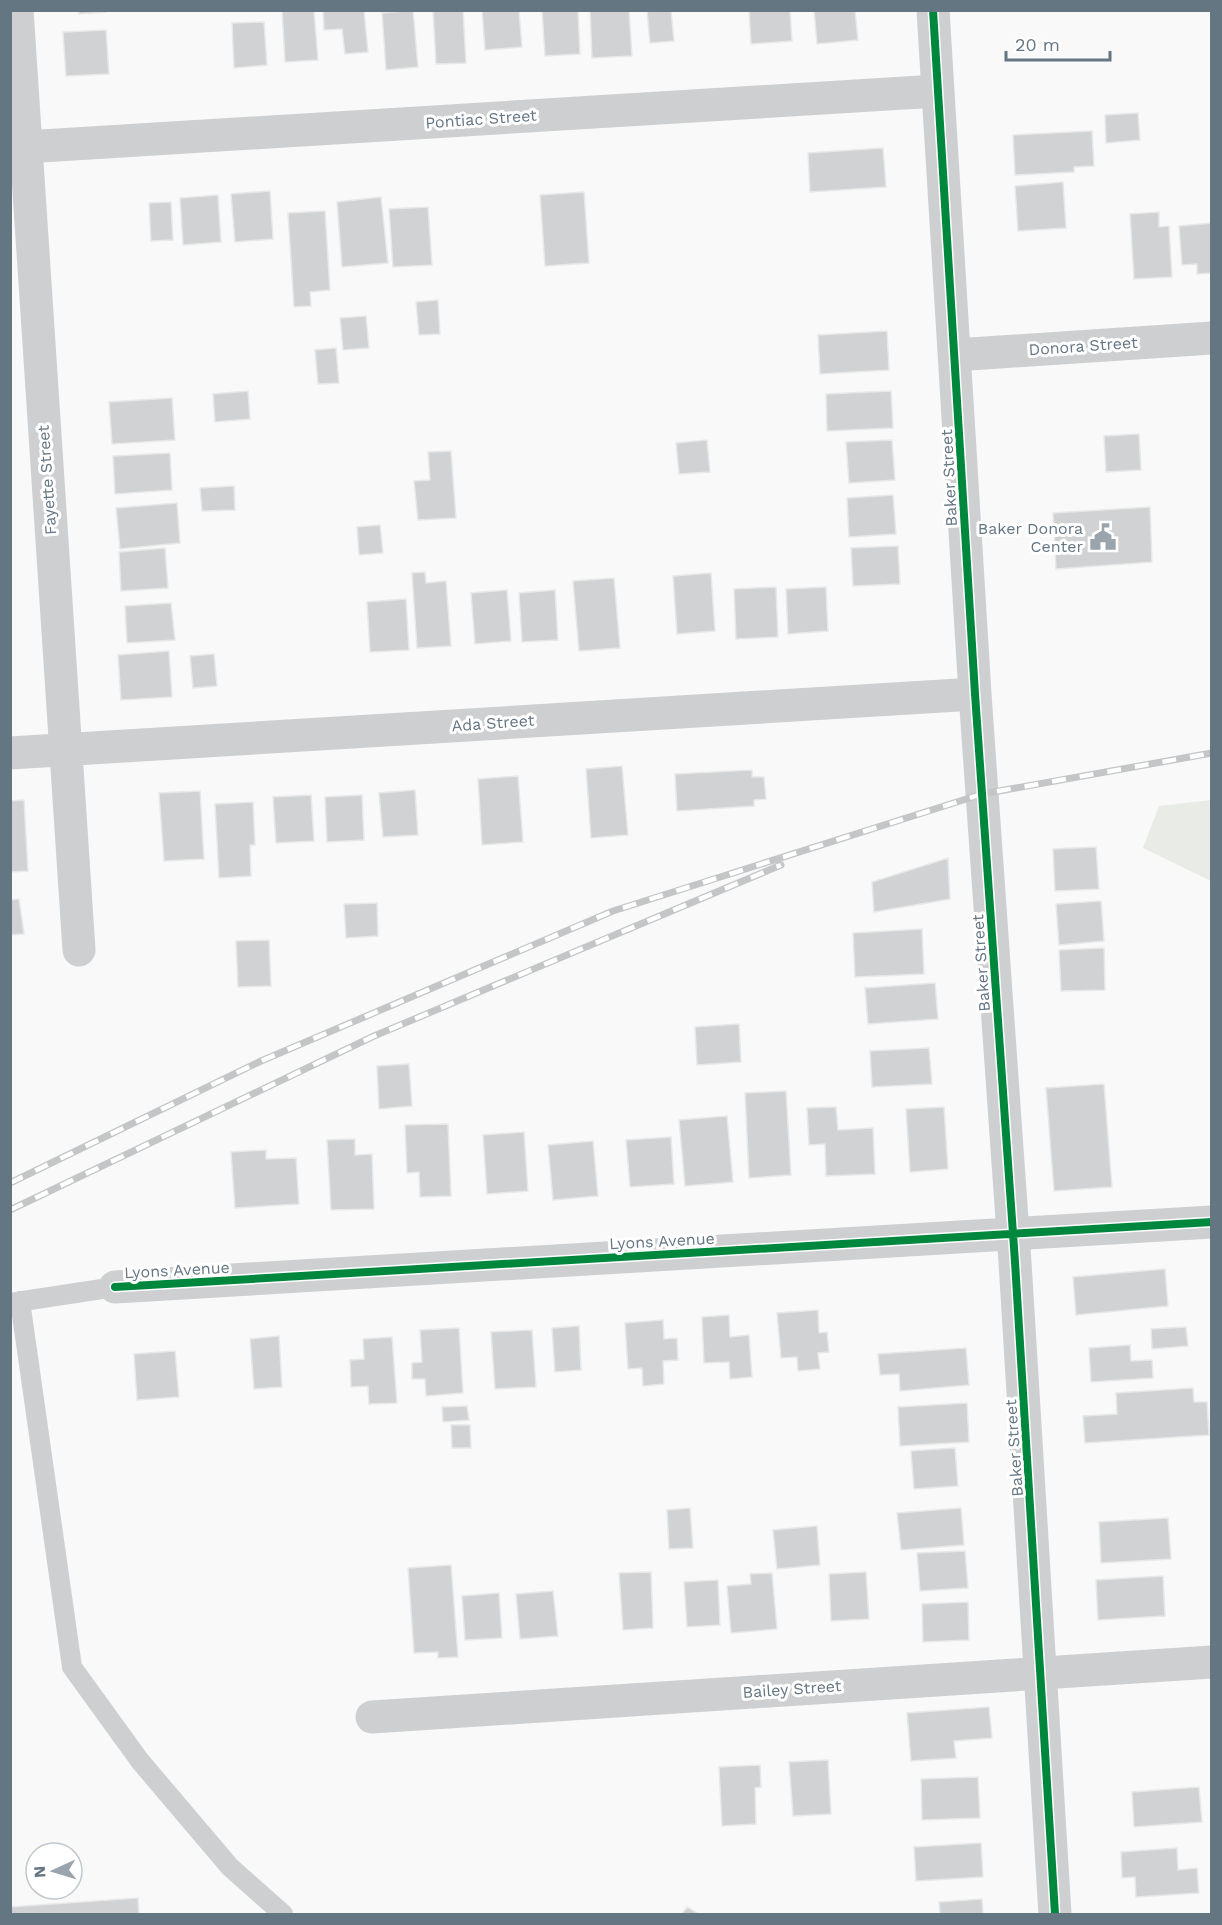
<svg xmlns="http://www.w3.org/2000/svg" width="1222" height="1925" font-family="'Work Sans',sans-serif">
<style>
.green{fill:#e8ebe6}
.building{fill:#d0d2d3;stroke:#e8e8e8;stroke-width:1.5}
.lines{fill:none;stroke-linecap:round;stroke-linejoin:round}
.lane{stroke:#cecfd0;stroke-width:20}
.street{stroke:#cecfd0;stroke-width:33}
.rail-casing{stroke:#c3c5c6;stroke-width:7}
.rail{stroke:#fff;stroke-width:4.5;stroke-dasharray:14;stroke-linecap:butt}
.cycleway-casing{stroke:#fff;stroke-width:11}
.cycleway{stroke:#00873e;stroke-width:8}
.labels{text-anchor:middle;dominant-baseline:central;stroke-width:6;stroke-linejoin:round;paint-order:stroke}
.street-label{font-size:16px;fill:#657683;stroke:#fff}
.poi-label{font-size:16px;fill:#657683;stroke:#fff;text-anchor:end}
</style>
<rect width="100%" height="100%" fill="#f9f9f9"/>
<path class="green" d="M1211,800V881L1143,848L1159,806Z"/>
<path class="building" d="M79,10H106V12L79,14Z
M282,10H314L318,60L285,62Z
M323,10H364L368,52L345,54L342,29L324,30Z
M413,10L418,67L386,70L382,13Z
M433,10H463L466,63L436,64Z
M482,10H519L522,47L485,50Z
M542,10H578L580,54L545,56Z
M590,10H629L632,56L592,58Z
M647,10H671L674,41L650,43Z
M749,10H790L792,41L751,44Z
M814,10H855L858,40L817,44Z
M264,22L267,65L234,68L232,23Z
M106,30L109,74L66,76L63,32Z
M1138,113L1140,140L1106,143L1105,115Z
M1092,131L1094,166L1074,167V172L1015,175L1013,135Z
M883,148L886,187L810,192L808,153Z
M1063,182L1066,228L1018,231L1015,186Z
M270,191L273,239L235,242L231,194Z
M584,192L589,263L545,266L540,195Z
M218,195L221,242L183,245L180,198Z
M381,197L388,263L342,267L337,202Z
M171,202L173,240L151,241L149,203Z
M428,207L432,265L393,267L389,209Z
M325,211L330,290L310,292L311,306L294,307L288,213Z
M1159,212V227L1169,226L1172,277L1134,279L1130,214Z
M1212,223V273L1197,274V264L1182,265L1179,226Z
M438,300L440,334L419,335L416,302Z
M366,316L369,348L343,350L340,318Z
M887,331L889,370L820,374L818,335Z
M336,348L339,383L318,384L315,350Z
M248,391L250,419L215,422L213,394Z
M891,391L893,428L827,431L826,394Z
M172,398L175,440L112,444L109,402Z
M1139,434L1141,470L1106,472L1104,436Z
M707,440L710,472L679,474L676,443Z
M892,440L895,480L849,483L846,442Z
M451,451L456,518L418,520L414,481L430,480L428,452Z
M170,453L172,490L115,494L113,456Z
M234,486L235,510L202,511L200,488Z
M893,495L896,534L849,537L847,498Z
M177,503L180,543L120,549L116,508Z
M1150,507L1152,562L1056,569L1053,513Z
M380,525L383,553L359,555L357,527Z
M898,546L900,584L853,586L851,548Z
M165,548L168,588L121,591L119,552Z
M425,572L426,583L446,581L451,646L417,648L412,573Z
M711,573L715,631L677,634L673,576Z
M614,578L620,648L579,651L573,581Z
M776,587L778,637L736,639L734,589Z
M826,587L828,631L788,634L786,589Z
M507,590L511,641L475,644L471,593Z
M555,590L558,640L522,642L519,593Z
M406,599L409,650L370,652L367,602Z
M171,603L175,640L127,643L125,606Z
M169,651L172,697L121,700L118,655Z
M214,654L217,686L193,688L190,656Z
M622,766L628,835L591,838L586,769Z
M752,770V777H764L766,799L754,800V806L677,811L675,774Z
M518,776L523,842L482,845L478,779Z
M415,790L418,835L383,837L379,793Z
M200,791L204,859L164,861L159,793Z
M311,795L314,841L276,843L273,797Z
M362,795L364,840L327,842L325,797Z
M24,800L28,871L10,872V801Z
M253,802L255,845H250L251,876L219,878L215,804Z
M1096,847L1099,889L1055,891L1053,849Z
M948,858L950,899L874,912L872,882Z
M19,899L24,934L10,935V900Z
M1101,901L1104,941L1059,945L1056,904Z
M377,903L378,936L346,938L344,904Z
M922,929L924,974L855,977L853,933Z
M269,940L271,986L238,987L236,941Z
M1104,948L1105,990L1061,991L1059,950Z
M935,983L938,1019L868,1024L865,988Z
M739,1024L741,1062L697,1065L695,1027Z
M929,1048L932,1084L872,1087L870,1051Z
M409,1064L412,1106L379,1109L377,1066Z
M1104,1084L1112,1187L1054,1191L1046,1088Z
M786,1091L791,1175L749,1178L745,1093Z
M836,1107L838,1130L873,1128L875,1174L826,1176L825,1144L809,1145L807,1108Z
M944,1107L948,1169L910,1172L906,1109Z
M727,1116L733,1182L685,1186L679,1120Z
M448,1124L451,1196L420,1197L419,1172L407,1173L405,1125Z
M524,1132L528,1191L487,1194L483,1135Z
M671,1137L674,1184L630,1187L626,1140Z
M355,1139V1155L372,1154L374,1209L331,1210L327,1140Z
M593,1141L598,1196L553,1200L548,1145Z
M266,1150V1159L296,1158L299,1204L235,1208L231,1152Z
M1165,1269L1168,1306L1076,1315L1073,1277Z
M818,1310L819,1333L827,1332L829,1352L818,1353L820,1369L798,1371L797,1357L781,1358L777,1313Z
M729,1315L730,1337L749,1335L752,1377L730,1379L729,1362L704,1363L702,1317Z
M663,1320L664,1339L677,1338L678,1360L663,1361L664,1384L643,1386L642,1368L628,1369L625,1323Z
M579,1326L581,1370L555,1372L552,1328Z
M1186,1327L1188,1346L1152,1349L1151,1329Z
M459,1328L463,1393L426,1396L425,1379H412V1363L422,1362L420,1330Z
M532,1330L536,1387L495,1389L491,1332Z
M279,1336L282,1387L254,1389L250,1339Z
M392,1337L397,1403L369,1404L368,1386L351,1387L350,1360L364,1359L363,1339Z
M1130,1345L1131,1361L1152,1360L1153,1378L1091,1382L1089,1348Z
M966,1348L969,1385L900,1391L899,1374L880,1375L878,1354Z
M175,1351L179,1397L137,1400L134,1354Z
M1193,1388L1194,1402H1207L1209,1435L1085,1443L1083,1416L1117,1414L1116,1393Z
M967,1403L969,1442L900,1446L898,1407Z
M467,1406L469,1420L443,1422L442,1407Z
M451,1425H470L471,1448H452Z
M955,1448L958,1486L914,1489L911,1451Z
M690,1508L693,1548L669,1549L667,1510Z
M961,1508L964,1545L901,1550L897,1513Z
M1168,1518L1171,1559L1101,1563L1099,1522Z
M817,1526L820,1565L777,1569L773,1530Z
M965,1551L968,1588L920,1591L917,1553Z
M451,1565L458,1657L438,1658V1652L414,1653L408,1568Z
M651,1572L653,1628L623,1630L619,1573Z
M866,1572L869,1619L831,1621L829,1574Z
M772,1573L777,1629L731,1633L727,1586L751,1584L750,1574Z
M1163,1576L1165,1616L1098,1620L1096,1580Z
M718,1580L720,1625L687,1627L684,1582Z
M553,1591L558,1636L520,1639L516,1594Z
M499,1593L502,1638L465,1640L462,1596Z
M968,1602L969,1640L923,1642L922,1604Z
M989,1707L992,1738L954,1741L956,1758L911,1761L907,1713Z
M828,1760L831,1814L793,1816L789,1762Z
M760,1765L761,1787L755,1788L756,1824L722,1826L719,1767Z
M978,1777L980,1818L922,1820L921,1779Z
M1199,1787L1202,1822L1134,1827L1132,1792Z
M981,1843L983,1877L916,1881L914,1847Z
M1177,1848L1178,1870L1197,1868L1199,1893L1136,1897L1135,1877L1122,1878L1121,1852Z
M138,1898L139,1914H10V1907Z
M982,1899L983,1914H940L939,1902Z
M687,1907L699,1914H682Z"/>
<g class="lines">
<path class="lane" d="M20,1301L72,1667L140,1761L230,1867L283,1914
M10,1303L115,1287"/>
<path class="street" d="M17,10L79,950
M933,10L975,694L1015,1262L1055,1914
M25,147L937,91
M955,355L1212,338
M10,753L975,694
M115,1287L1212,1222
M372,1717L1212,1662"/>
<defs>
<path id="rail" d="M10,1183L261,1061L613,911L982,794L1212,753
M10,1210L374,1036L781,865"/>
</defs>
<use href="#rail" class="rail-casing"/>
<use href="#rail" class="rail"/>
<defs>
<path id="cycleway" d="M933,10L975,694L1015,1262L1055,1914
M115,1287L1212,1222"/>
</defs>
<use href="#cycleway" class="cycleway-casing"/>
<use href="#cycleway" class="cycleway"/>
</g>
<defs>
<symbol id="civic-bare" viewBox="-9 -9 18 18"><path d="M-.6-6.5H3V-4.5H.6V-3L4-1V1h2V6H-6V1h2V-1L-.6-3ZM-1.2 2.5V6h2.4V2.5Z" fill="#99a4ac" stroke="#fff" stroke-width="2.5" paint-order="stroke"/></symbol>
</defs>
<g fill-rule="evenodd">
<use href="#civic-bare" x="1084" y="518" width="38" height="38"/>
</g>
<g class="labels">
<g class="street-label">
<text transform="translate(481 119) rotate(-4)">Pontiac Street</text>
<text transform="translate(1083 346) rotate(-4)">Donora Street</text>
<text transform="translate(949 478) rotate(-93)">Baker Street</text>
<text transform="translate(47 480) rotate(-94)">Fayette Street</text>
<text transform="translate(493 723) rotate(-4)">Ada Street</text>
<text transform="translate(981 963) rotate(-94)">Baker Street</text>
<text transform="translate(662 1241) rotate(-3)">Lyons Avenue</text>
<text transform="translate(177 1270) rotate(-3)">Lyons Avenue</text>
<text transform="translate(1014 1448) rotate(-94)">Baker Street</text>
<text transform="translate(792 1689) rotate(-4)">Bailey Street</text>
</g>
<g class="poi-label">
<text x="1083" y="528">Baker Donora<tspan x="1083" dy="18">Center</tspan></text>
</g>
</g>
<rect width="1222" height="1925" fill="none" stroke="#657683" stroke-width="24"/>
<g transform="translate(54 1871) rotate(266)"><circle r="28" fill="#ffffff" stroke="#c1c8cd" stroke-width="1.5"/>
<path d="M0-4.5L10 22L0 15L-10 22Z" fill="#99a4ac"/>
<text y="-9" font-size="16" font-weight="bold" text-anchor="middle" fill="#657683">N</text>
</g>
<path d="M1006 51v9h104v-9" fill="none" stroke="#657683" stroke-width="3"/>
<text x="1015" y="51" font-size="18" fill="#657683" stroke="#ffffff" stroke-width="4.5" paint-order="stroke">20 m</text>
</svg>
